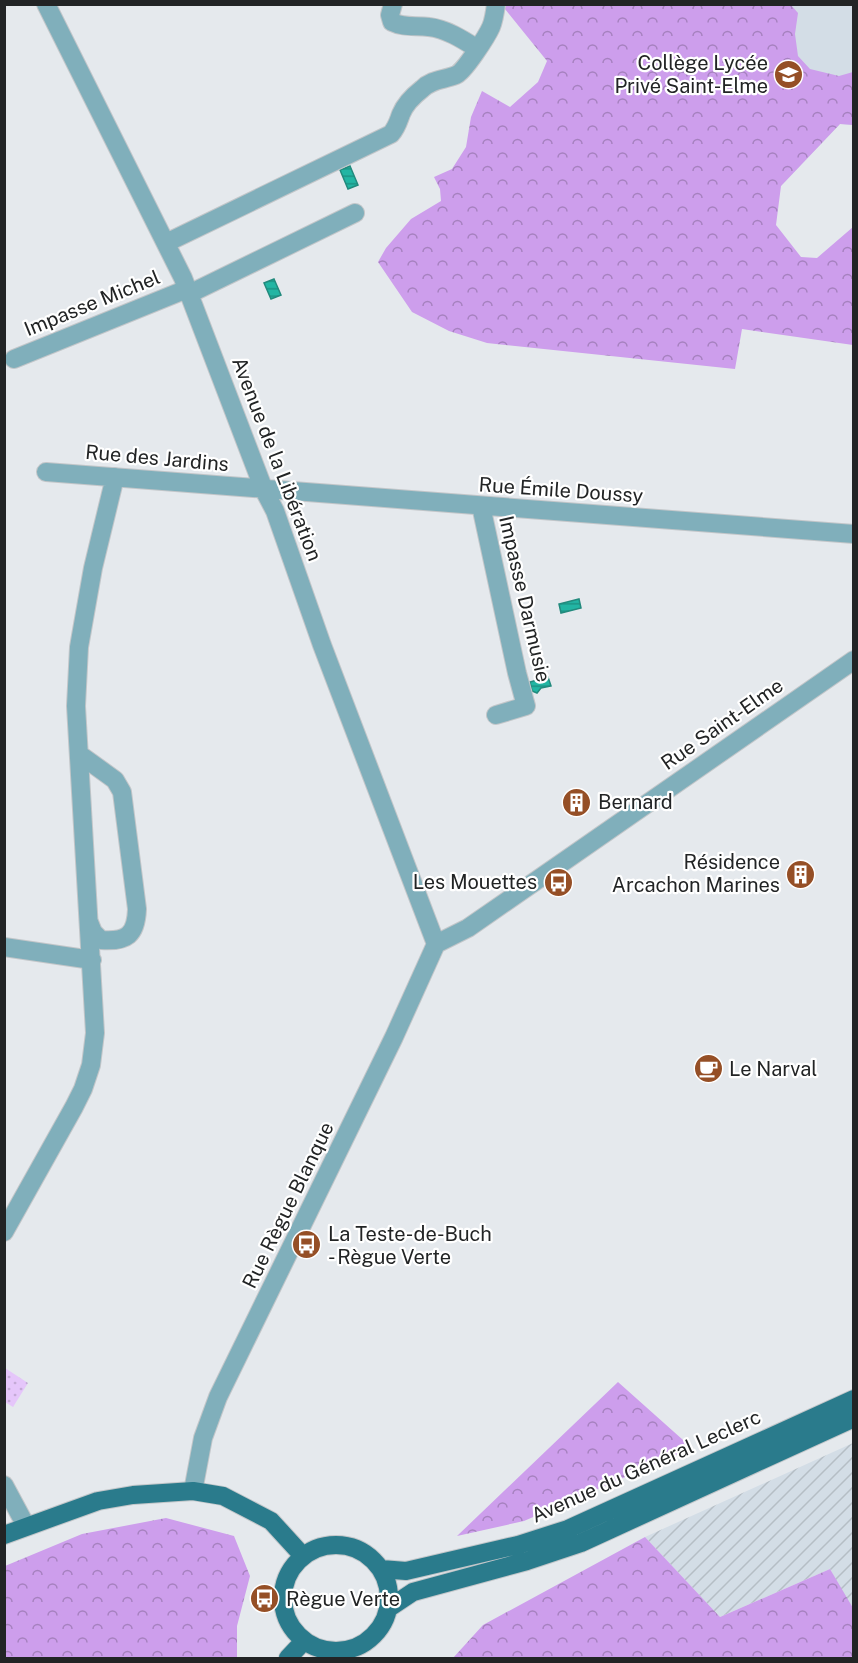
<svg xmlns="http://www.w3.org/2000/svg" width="858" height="1663" font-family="'Public Sans',sans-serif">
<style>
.built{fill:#d3dde6}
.industrial{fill:url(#industrial-furrows)}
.forest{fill:url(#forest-crowns)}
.park{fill:url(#park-dots)}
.water{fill:url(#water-rules);stroke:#228a7d;stroke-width:1.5}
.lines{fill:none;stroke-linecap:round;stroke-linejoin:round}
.minor-casing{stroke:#c2c6c9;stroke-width:20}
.major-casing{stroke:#c2c6c9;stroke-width:20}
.minor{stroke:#80afbb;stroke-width:18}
.major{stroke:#2a7b8c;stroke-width:18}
.labels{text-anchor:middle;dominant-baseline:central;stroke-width:4.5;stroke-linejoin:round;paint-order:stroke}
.poi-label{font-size:20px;fill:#222425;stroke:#fff;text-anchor:start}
.street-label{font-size:20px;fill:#222425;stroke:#fff}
</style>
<defs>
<pattern id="industrial-furrows" width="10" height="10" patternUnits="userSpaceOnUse" patternTransform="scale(1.5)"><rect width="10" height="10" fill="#d3dde6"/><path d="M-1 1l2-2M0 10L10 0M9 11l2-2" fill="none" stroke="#b5bec5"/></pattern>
<pattern id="forest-crowns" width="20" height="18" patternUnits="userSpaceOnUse" patternTransform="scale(1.5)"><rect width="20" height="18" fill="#cd9eec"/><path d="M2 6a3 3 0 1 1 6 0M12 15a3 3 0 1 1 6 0" fill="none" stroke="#a681bf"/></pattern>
<pattern id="park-dots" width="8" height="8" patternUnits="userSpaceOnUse" patternTransform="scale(1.5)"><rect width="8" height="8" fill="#e5c6fa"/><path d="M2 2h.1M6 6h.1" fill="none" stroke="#c4aad6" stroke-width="1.8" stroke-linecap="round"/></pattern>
<pattern id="water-rules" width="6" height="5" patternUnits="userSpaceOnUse" patternTransform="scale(1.5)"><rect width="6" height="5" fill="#22b5a3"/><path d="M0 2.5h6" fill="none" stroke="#1d9385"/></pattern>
</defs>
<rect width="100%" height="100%" fill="#e5e9ed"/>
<path class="built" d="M699,5H853V125L840,124L781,186Z"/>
<path class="industrial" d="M853,1443V1613L830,1569L720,1617L645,1537Z"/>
<path class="forest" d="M506,5H791L798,13L795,34L798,56L810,69L839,76L853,72V125L840,124L781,186L776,225L801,257L817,258L853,227V345L742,329L735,369L487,343L449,331L412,312L378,262L386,248L411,219L441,201L440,189L434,177L452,169L466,147L471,117L482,91L510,107L538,82L547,61L505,9Z
M618,1382L692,1448L524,1521L457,1536Z
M166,1518L234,1536L250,1576L237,1626V1658H5V1566L82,1534Z
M645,1537L720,1617L830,1569L853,1608V1658H453L483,1625Z"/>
<path class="park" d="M5,1368L28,1383L13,1407L5,1402Z"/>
<path class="water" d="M350,166L358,185L348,189L340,170Z
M274,279L281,295L271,299L264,283Z
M579,599L581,608L561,613L559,604Z
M548,677L551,686L541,688L537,693L532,691L530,682Z"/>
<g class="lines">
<defs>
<path id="minor" d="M46,4L183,278L264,490L275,511L322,645L436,944
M393,4L390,15L392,22C404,28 416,25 429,27C446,29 462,39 476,48
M166,243L391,134C397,127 398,122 401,114C405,104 413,96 422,89C432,79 444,80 456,75C464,72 487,36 491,27C494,20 495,12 496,4
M189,294L355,213
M14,359L187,289
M46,472L854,534
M481,506L517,673L526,706L496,715
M79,754L115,780L122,792L137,909C136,935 127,942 101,940L93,932L89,922
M436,944L468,928L854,660
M4,947L92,960
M4,1232L74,1107L83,1089L91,1065L95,1033L76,706L79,647L93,568L115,477
M4,1485L26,1526
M193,1491L203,1438L218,1397L394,1037L436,944"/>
<path id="major" d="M4,1535L98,1501L133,1495L193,1491L223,1496L271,1521L303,1556
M283 1598a53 53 0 1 1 106 0a53 53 0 1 1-106 0Z
M381,1569L406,1571L518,1545L568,1529L854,1399
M389,1608L413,1592L527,1561L581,1543L854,1418
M288,1658L304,1641"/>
</defs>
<use href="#minor" class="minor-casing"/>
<use href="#major" class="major-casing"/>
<use href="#minor" class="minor"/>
<use href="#major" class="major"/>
</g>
<defs>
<symbol id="school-disc" viewBox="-11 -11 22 22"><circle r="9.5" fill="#954f26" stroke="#fff"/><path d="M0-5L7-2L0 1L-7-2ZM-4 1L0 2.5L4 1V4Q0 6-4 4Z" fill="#fff"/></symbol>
<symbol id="building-disc" viewBox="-11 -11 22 22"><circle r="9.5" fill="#954f26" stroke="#fff"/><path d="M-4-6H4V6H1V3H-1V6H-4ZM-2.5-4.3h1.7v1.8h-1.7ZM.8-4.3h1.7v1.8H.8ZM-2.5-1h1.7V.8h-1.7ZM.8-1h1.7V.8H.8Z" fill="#fff"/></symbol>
<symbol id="bus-disc" viewBox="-11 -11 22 22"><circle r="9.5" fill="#954f26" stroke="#fff"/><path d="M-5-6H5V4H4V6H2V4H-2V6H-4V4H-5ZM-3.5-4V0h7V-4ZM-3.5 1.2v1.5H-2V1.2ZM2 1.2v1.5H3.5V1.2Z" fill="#fff"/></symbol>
<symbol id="cafe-disc" viewBox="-11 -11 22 22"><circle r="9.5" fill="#954f26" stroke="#fff"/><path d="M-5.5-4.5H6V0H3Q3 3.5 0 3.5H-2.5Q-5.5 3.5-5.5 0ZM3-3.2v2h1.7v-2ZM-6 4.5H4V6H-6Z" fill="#fff"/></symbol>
</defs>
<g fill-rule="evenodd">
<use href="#school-disc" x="772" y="58" width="33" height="33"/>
<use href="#building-disc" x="560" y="786" width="33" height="33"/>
<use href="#building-disc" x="784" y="858" width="33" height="33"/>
<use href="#bus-disc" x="542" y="866" width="33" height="33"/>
<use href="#cafe-disc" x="692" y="1052" width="33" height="33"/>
<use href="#bus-disc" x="290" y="1228" width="33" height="33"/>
<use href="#bus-disc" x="248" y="1582" width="33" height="33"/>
</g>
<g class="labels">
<g class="poi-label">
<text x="768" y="63" text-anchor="end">Collège Lycée<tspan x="768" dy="23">Privé Saint-Elme</tspan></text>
<text x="598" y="802">Bernard</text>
<text x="780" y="862" text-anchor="end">Résidence<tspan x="780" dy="23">Arcachon Marines</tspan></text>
<text x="537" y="882" text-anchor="end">Les Mouettes</text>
<text x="729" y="1069">Le Narval</text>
<text x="328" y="1234">La Teste-de-Buch<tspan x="328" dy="23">- Règue Verte</tspan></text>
<text x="286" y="1599">Règue Verte</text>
</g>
<g class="street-label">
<text transform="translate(92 303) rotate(-22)">Impasse Michel</text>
<text transform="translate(157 458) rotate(5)">Rue des Jardins</text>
<text transform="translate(277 459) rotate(69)">Avenue de la Libération</text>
<text transform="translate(561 490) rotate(4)">Rue Émile Doussy</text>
<text transform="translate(525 599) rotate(77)">Impasse Darmusie</text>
<text transform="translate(722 724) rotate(-35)">Rue Saint-Elme</text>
<text transform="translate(288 1205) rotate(-64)">Rue Règue Blanque</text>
<text transform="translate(646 1466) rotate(-24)">Avenue du Général Leclerc</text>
</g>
</g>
<rect width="858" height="1663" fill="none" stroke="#222425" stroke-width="12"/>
</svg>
